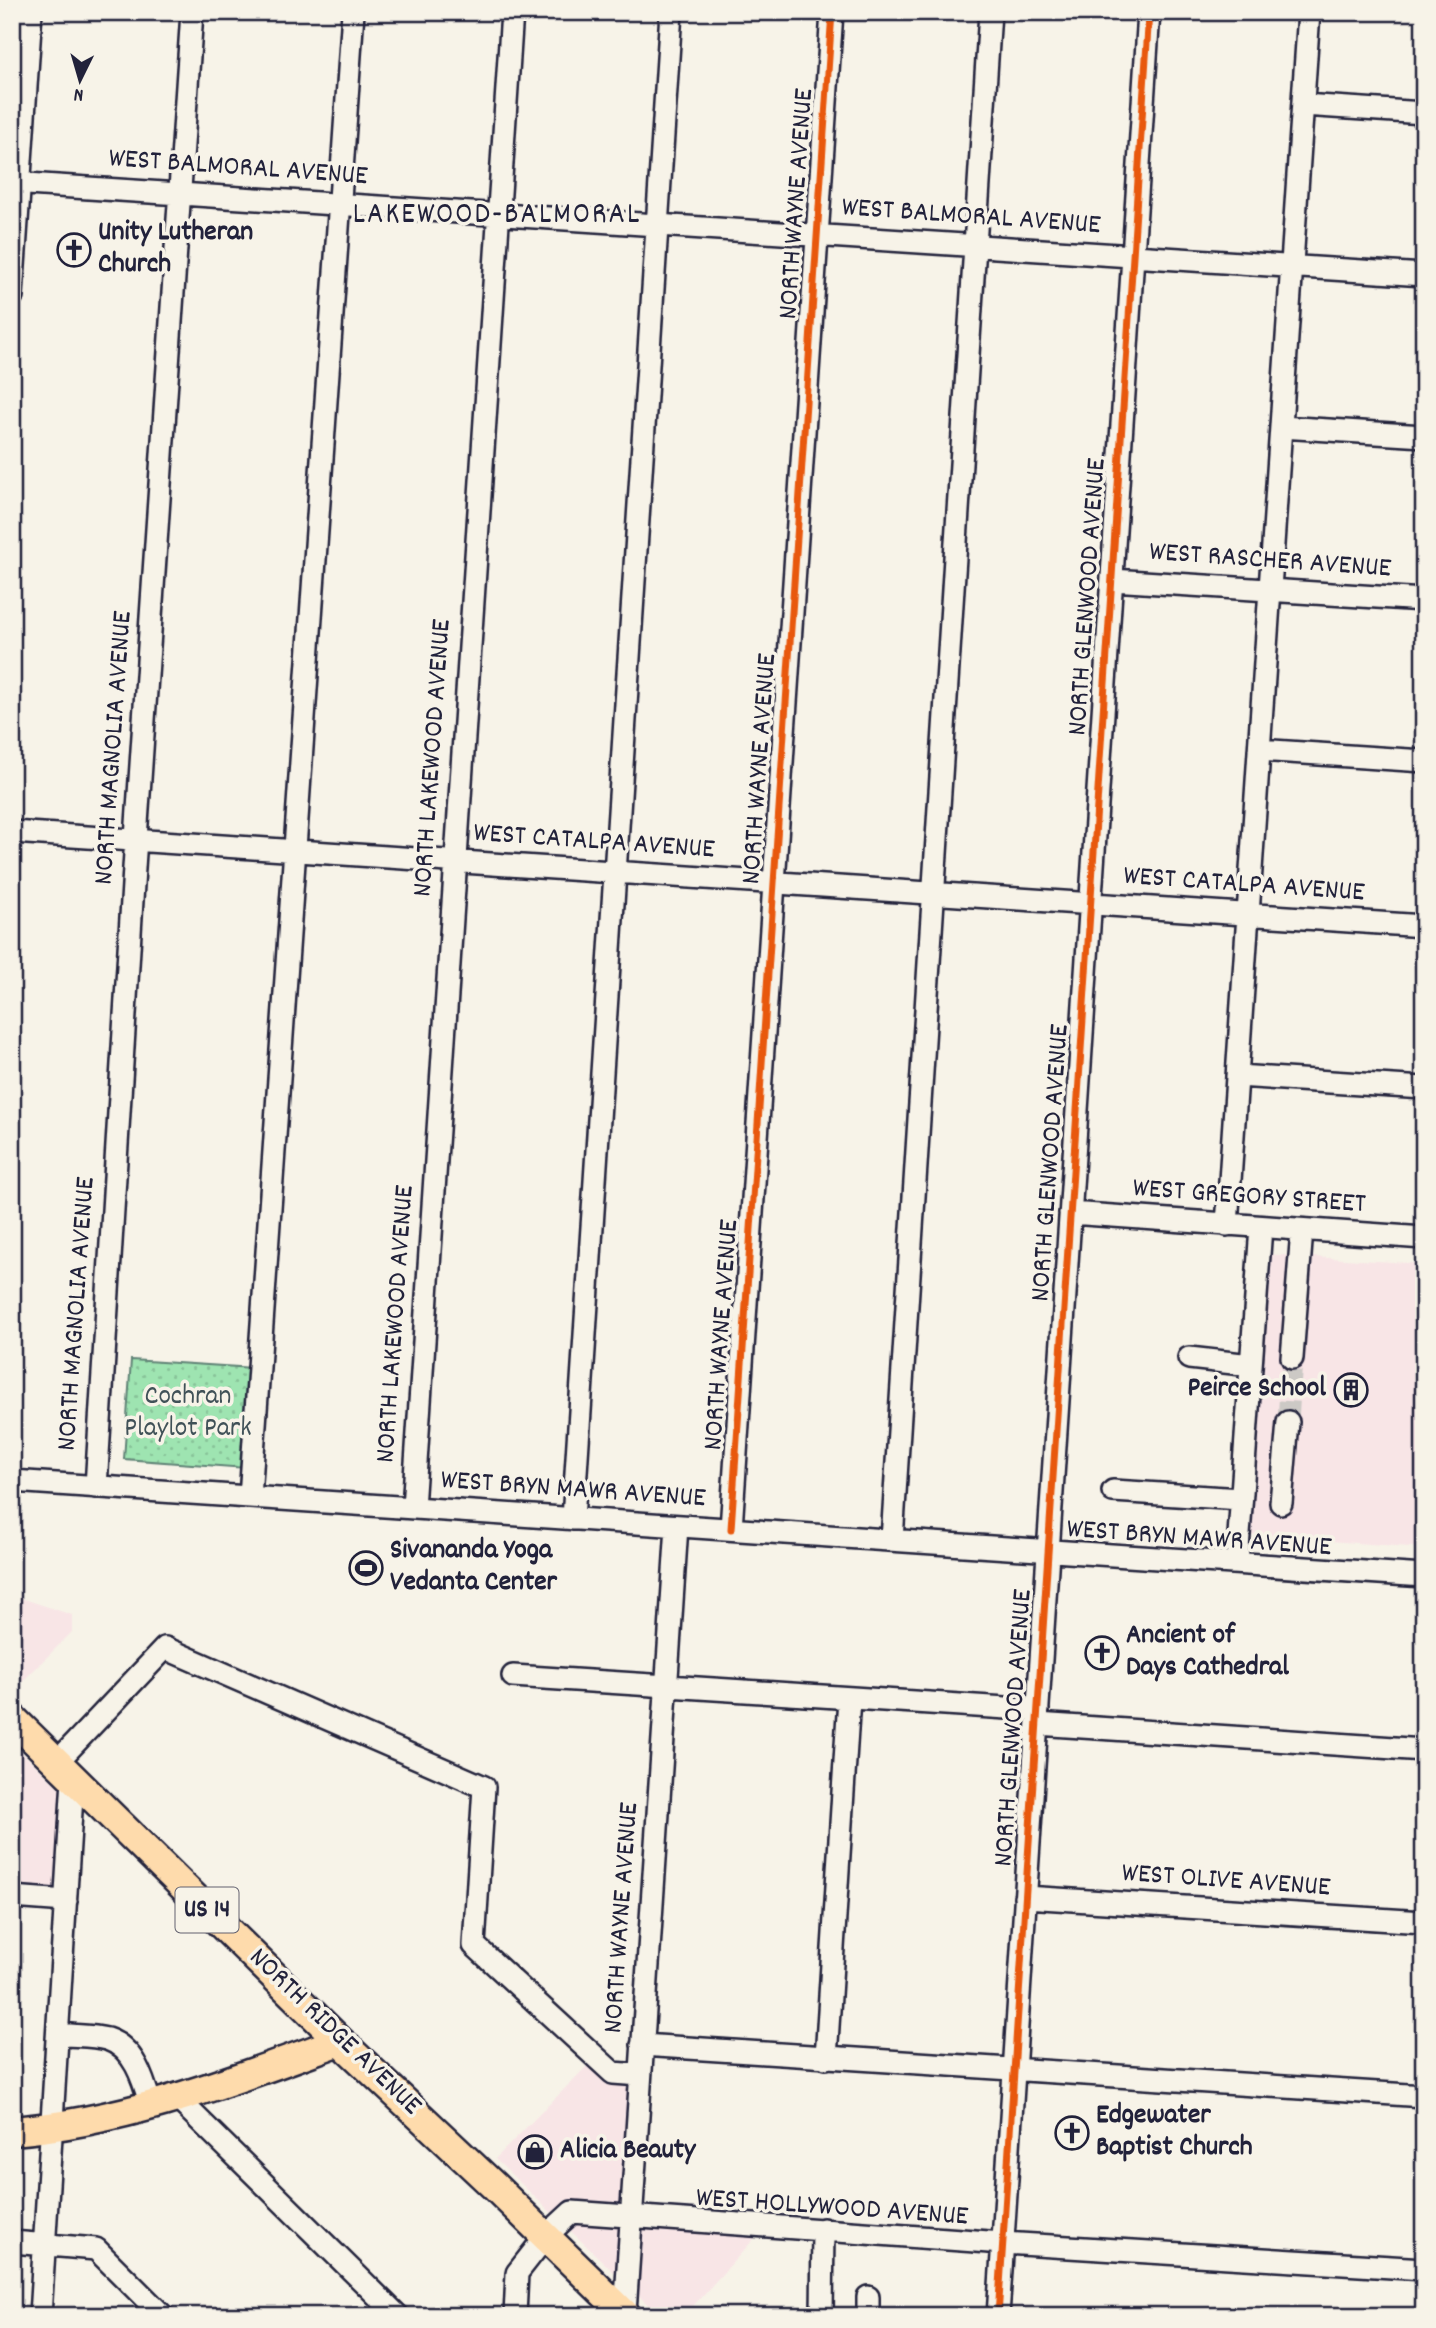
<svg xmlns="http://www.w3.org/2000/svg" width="1436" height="2328" font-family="Dekko,sans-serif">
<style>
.built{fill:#f8e5e6}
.park{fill:url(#park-dots);stroke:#608376;stroke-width:2}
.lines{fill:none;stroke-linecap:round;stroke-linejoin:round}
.minor-tunnel{stroke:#ccc9c5;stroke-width:21;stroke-dasharray:21 10;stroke-linecap:butt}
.minor-casing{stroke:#22223b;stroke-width:26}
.major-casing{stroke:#22223b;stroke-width:33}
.minor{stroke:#f7f3e8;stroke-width:21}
.major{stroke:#fedbac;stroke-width:28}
.cycleway-casing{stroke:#f7f3e8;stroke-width:11}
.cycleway{stroke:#e8590c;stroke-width:7}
.labels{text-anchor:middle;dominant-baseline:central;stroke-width:7;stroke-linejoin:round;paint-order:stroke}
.shield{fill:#f7f3e8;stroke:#62616f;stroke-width:2}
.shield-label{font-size:26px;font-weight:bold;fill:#22223b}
.street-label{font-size:28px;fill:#22223b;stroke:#f7f3e8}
.poi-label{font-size:28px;font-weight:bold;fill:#22223b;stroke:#f7f3e8;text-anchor:start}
.park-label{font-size:28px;fill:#415258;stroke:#f7f3e8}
.neighbourhood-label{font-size:30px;letter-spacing:2px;fill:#22223b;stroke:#f7f3e8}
</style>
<defs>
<pattern id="park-dots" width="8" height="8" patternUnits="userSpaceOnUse" patternTransform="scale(1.75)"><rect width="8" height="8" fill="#9ee4b1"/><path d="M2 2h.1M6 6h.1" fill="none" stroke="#88c399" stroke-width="1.8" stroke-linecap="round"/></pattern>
</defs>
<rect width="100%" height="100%" fill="#f7f3e8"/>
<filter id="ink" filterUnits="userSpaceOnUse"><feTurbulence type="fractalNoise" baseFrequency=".0143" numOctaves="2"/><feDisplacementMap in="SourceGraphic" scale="14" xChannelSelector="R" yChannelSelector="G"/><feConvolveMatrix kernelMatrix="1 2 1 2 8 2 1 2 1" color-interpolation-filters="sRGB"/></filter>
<g filter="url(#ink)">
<path class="built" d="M12,12H29L12,206Z
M1266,1254L1424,1264V1548L1250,1535Z
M12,1595L72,1615V1632L16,1688L12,1685Z
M12,1743L69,1797L64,1905L12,1900Z
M592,2061L638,2078L628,2218L764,2228L684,2316H660L495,2159Z"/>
<path class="park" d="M131,1360L253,1368L246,1468L124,1459Z"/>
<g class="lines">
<path class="minor-tunnel" d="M1288,1422L1292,1358"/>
<defs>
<path id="minor" d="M1303,105L1424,113
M12,183L1424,275
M12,296L31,12
M1281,427L1424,436
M1112,580L1424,600
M1259,750L1424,761
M12,832L1424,926
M1237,1076L1424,1088
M1070,1213L1424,1238
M1227,1225L1309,12
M1189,1358L1251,1365
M1292,1358L1302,1230
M12,1481L1424,1576
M96,1487L134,868L192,12
M1113,1491L1241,1499
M250,1497L353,12
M1281,1503L1288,1422
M413,1508L512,12
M573,1519L671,12
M731,1529L832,12
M892,1540L990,12
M1237,1563L1261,1227
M513,1676L1038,1710
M1037,1724L1424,1750
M57,1762L165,1648L484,1787L474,1945L613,2073L640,2075
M12,1897L66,1901
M1025,1897L1424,1922
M58,2034C73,2036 92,2035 107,2039C135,2048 144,2082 151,2106
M642,2045L1424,2096
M826,2058L849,1698
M178,2099L398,2316
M12,2242L96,2249L163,2316
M625,2313L677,1526
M40,2316L73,1779
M515,2316L517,2273L546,2236L572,2212L1003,2243L1424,2269
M822,2316L823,2229
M868,2316V2297
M998,2316L1149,12"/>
<path id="major" d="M12,1718L340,2041L494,2186L627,2316
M12,2131C127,2122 233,2080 340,2041"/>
</defs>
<use href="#minor" class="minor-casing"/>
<use href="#major" class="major-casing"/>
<use href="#minor" class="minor"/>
<use href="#major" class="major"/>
<defs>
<path id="cycleway" d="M731,1529L832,12
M998,2316L1149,12"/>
</defs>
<use href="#cycleway" class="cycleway-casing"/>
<use href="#cycleway" class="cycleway"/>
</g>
</g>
<defs>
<symbol id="church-ring" viewBox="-11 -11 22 22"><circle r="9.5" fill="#f7f3e8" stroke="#22223b" stroke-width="1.5"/><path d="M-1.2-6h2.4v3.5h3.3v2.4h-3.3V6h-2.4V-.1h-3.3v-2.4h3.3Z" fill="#22223b"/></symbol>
<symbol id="building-ring" viewBox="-11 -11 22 22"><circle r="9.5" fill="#f7f3e8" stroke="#22223b" stroke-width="1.5"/><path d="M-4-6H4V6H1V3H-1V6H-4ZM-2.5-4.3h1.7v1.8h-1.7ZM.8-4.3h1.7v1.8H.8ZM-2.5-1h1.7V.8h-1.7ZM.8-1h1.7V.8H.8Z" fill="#22223b"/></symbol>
<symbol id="stadium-ring" viewBox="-11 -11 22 22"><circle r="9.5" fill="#f7f3e8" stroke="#22223b" stroke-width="1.5"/><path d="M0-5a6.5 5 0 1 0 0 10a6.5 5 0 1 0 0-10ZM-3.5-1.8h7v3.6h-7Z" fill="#22223b"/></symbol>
<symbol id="shop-ring" viewBox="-11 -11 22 22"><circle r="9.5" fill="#f7f3e8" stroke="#22223b" stroke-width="1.5"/><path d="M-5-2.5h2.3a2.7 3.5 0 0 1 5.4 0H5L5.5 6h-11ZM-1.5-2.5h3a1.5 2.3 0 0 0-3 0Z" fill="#22223b"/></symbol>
</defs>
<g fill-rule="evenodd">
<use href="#church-ring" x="55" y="231" width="38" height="38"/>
<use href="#building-ring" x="1332" y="1371" width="38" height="38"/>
<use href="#stadium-ring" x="347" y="1549" width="38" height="38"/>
<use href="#church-ring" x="1083" y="1634" width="38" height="38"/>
<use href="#church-ring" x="1053" y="2114" width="38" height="38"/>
<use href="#shop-ring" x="516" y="2133" width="38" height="38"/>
</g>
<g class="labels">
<rect class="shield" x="175.5" y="1887.5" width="63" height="45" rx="5"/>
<g class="shield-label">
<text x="207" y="1910">US 14</text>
</g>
<g class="street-label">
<text transform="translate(238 169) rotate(4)">WEST BALMORAL AVENUE</text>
<text transform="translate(798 204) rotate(-86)">NORTH WAYNE AVENUE</text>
<text transform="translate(971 218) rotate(4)">WEST BALMORAL AVENUE</text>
<text transform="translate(1270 562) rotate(4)">WEST RASCHER AVENUE</text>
<text transform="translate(1089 597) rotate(-86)">NORTH GLENWOOD AVENUE</text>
<text transform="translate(115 748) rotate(-86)">NORTH MAGNOLIA AVENUE</text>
<text transform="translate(434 758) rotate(-86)">NORTH LAKEWOOD AVENUE</text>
<text transform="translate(761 769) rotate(-86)">NORTH WAYNE AVENUE</text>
<text transform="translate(594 843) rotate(4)">WEST CATALPA AVENUE</text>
<text transform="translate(1244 886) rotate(4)">WEST CATALPA AVENUE</text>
<text transform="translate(1052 1163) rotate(-86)">NORTH GLENWOOD AVENUE</text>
<text transform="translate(1249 1198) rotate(4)">WEST GREGORY STREET</text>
<text transform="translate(78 1314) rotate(-86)">NORTH MAGNOLIA AVENUE</text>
<text transform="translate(397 1324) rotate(-86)">NORTH LAKEWOOD AVENUE</text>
<text transform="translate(723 1335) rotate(-86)">NORTH WAYNE AVENUE</text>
<text transform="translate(573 1491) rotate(4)">WEST BRYN MAWR AVENUE</text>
<text transform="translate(1199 1540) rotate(4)">WEST BRYN MAWR AVENUE</text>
<text transform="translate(1015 1728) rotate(-86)">NORTH GLENWOOD AVENUE</text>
<text transform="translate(1226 1882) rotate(4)">WEST OLIVE AVENUE</text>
<text transform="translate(623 1918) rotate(-86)">NORTH WAYNE AVENUE</text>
<text transform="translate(334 2033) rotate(44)">NORTH RIDGE AVENUE</text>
<text transform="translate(832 2209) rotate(4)">WEST HOLLYWOOD AVENUE</text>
</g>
<g class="poi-label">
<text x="98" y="234">Unity Lutheran<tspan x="98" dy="32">Church</tspan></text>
<text x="1326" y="1390" text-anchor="end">Peirce School</text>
<text x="390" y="1552">Sivananda Yoga<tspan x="390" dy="32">Vedanta Center</tspan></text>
<text x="1126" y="1637">Ancient of<tspan x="1126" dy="32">Days Cathedral</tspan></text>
<text x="1096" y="2117">Edgewater<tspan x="1096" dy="32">Baptist Church</tspan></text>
<text x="560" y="2152">Alicia Beauty</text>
</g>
<g class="park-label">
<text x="188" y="1398">Cochran<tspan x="188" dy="32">Playlot Park</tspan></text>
</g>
<g class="neighbourhood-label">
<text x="497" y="216">LAKEWOOD-BALMORAL</text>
</g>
</g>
<rect width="1436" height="2328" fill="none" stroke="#f7f3e8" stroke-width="42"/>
<rect x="21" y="21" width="1394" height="2286" fill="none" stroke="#22223b" stroke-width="2.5" filter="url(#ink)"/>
<g transform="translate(80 80) rotate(185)" stroke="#f7f3e8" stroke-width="5" paint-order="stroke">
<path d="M0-5L12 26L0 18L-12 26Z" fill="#22223b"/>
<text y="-10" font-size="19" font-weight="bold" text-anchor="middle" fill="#22223b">N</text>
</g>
</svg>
